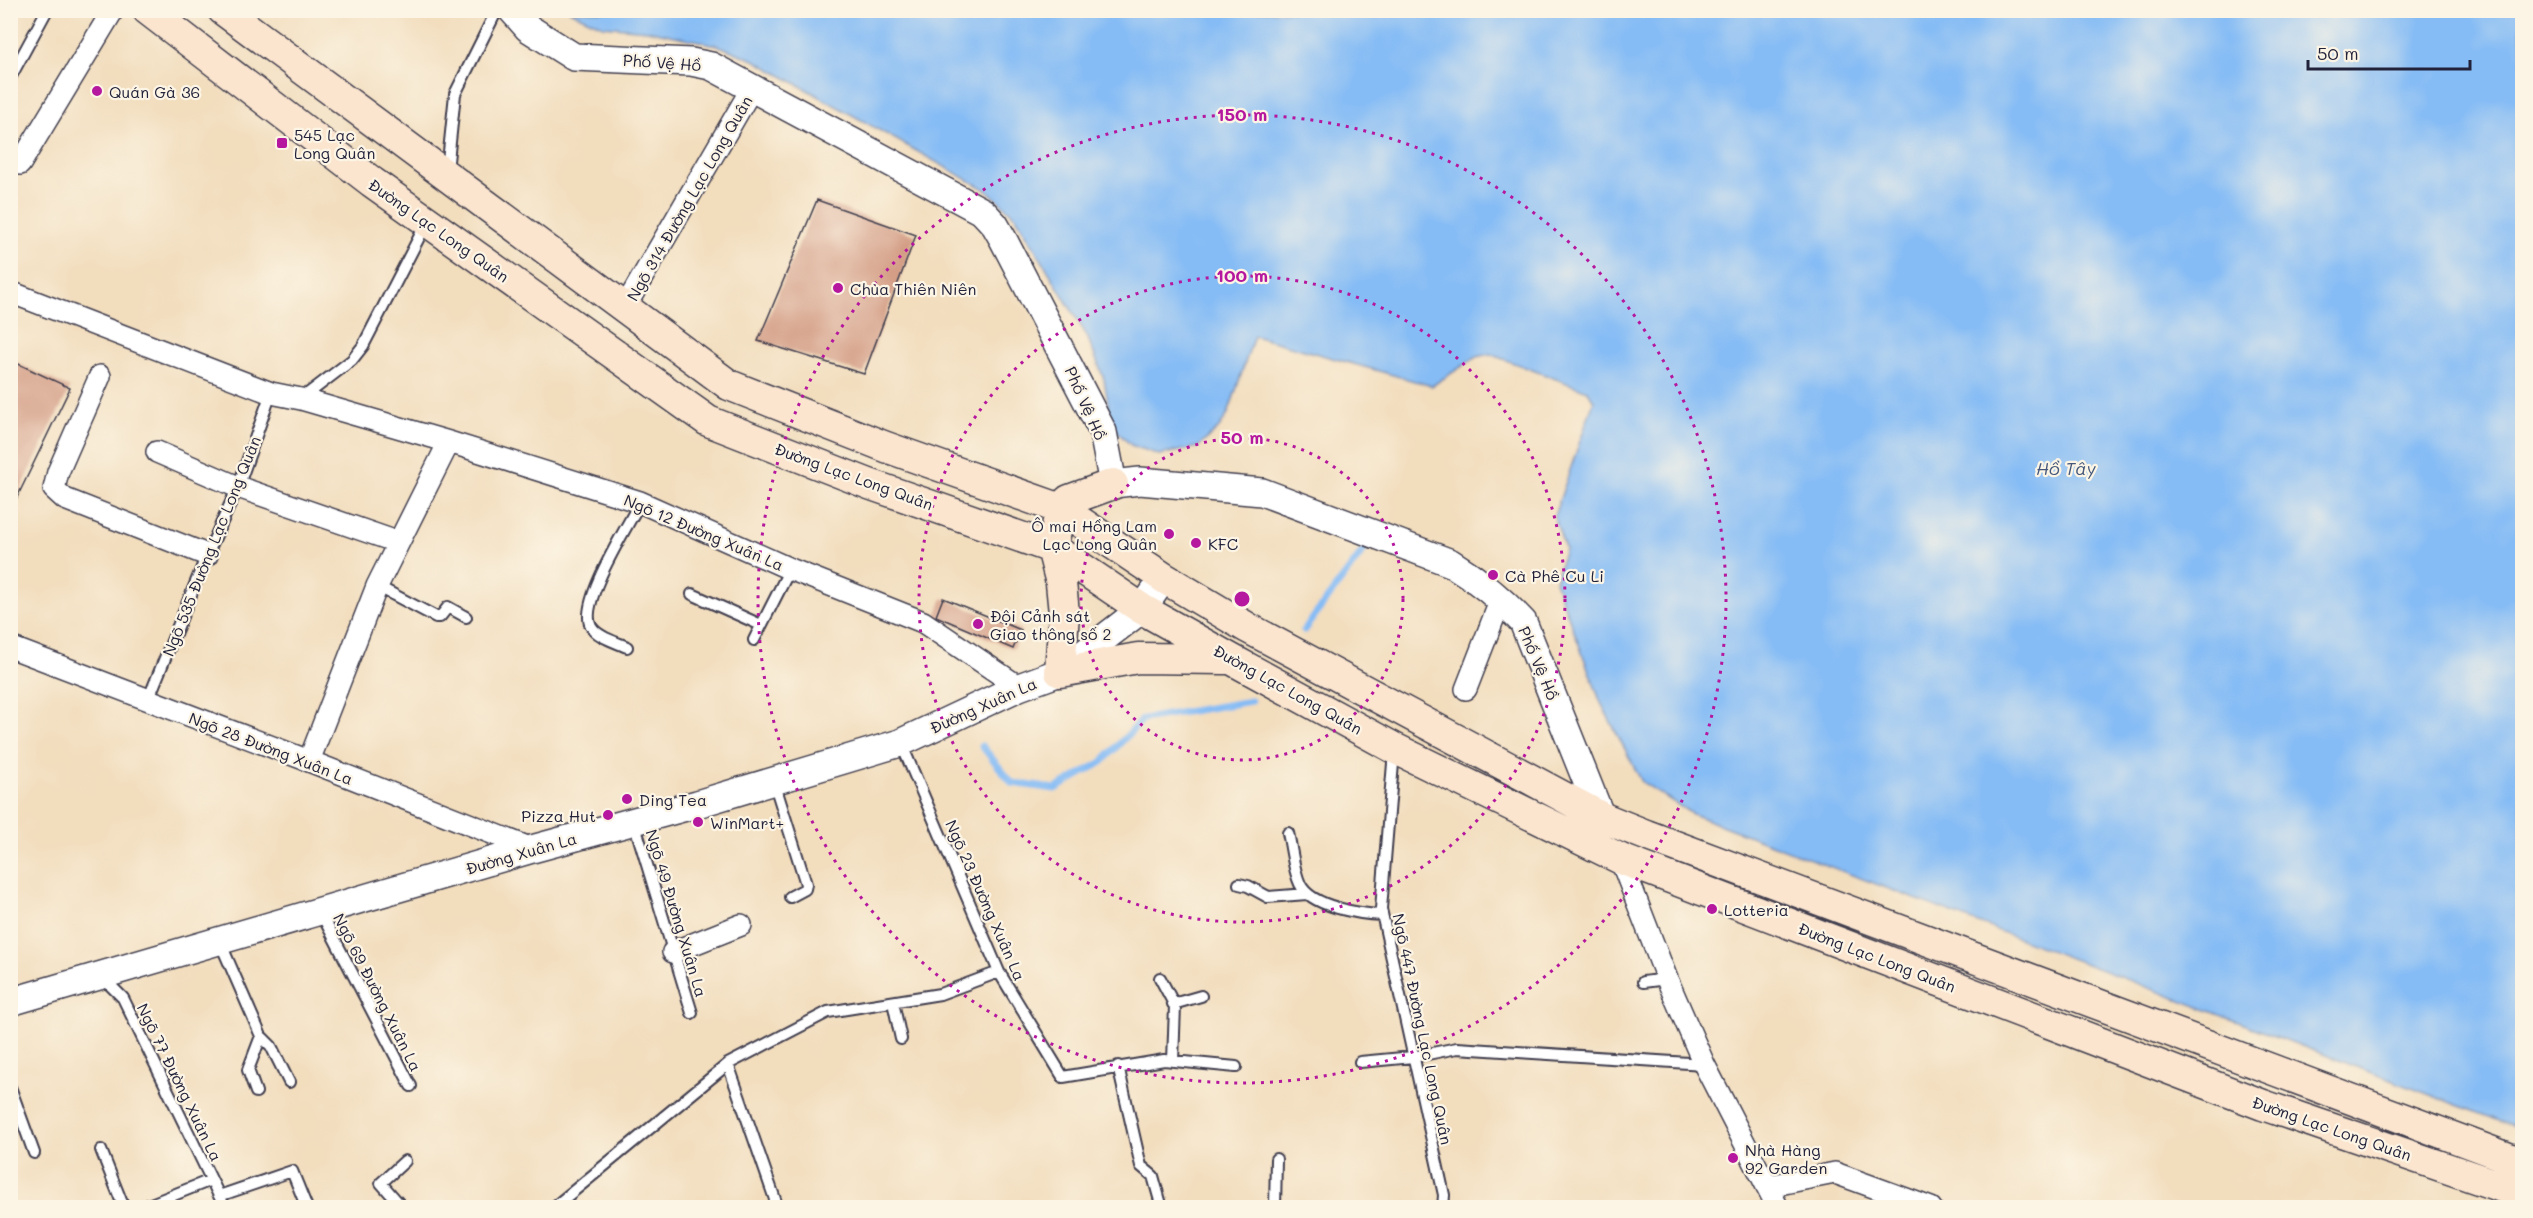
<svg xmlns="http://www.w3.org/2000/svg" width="2533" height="1218" font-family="Mali,sans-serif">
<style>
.water{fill:#85bcf5;stroke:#546f98;stroke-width:1.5}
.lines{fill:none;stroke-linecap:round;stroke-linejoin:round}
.stream{stroke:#85bcf5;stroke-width:7}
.building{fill:#d49e86}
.service-casing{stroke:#413e4e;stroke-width:14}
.minor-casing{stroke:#413e4e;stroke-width:24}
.tertiary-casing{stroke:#413e4e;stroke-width:30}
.secondary-casing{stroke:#413e4e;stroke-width:33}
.service{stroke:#fff;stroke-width:10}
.minor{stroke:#fff;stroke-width:21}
.tertiary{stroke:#fff;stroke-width:27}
.secondary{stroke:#fbe5cf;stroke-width:30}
.ring{fill:none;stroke:#b5179e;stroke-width:3;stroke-dasharray:3 6}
.poi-dot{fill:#b5179e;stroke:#fcf5e5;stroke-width:2}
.labels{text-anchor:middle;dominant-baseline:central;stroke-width:4.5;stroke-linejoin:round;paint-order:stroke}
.street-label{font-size:16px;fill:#22223b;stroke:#fcf5e5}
.poi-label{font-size:16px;fill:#22223b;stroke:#fcf5e5;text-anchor:start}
.water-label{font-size:18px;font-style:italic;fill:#45587c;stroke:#fcf5e5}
.centre{fill:#b5179e;stroke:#fcf5e5;stroke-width:3}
.ring-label{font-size:18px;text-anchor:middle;font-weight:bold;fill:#b5179e;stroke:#fcf5e5;stroke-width:4.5;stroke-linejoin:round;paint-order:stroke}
</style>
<rect width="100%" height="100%" fill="#fcf5e5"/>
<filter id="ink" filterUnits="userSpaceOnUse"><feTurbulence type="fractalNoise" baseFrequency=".0167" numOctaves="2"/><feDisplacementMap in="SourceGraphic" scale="12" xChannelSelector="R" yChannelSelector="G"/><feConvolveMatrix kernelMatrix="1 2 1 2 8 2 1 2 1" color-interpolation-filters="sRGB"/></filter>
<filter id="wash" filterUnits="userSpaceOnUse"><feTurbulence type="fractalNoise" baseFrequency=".008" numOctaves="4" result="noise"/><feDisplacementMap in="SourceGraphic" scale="24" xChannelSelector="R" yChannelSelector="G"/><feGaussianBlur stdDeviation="1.35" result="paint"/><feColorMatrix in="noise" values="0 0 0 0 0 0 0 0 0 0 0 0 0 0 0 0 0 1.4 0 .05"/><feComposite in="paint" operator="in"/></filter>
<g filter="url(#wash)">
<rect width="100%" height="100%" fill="#f2ddbd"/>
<path class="water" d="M569,11H2522V1130L1692,814L1642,782L1601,703L1555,581L1565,549L1554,516L1594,401L1588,391L1490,354L1476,357L1432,386L1254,336L1228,414L1219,428L1198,447L1159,455L1131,445L1112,427L1104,379L1087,336L1016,217L988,191L754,60L717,45L647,30L603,26Z"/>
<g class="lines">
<path class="stream" d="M1304,630L1369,543
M982,746L1012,783L1055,789L1102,762L1143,719L1251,701"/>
</g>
<g id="blocks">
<path class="building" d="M817,200L916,235L864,374L758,341Z
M10,360L70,388L10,512Z
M943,598L1021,630L1013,649L936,616Z"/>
</g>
</g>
<g filter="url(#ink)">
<use href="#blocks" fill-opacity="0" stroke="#413e4e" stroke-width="1.5"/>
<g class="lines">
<defs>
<path id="service" d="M10,78L47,10
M447,171L455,94L497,10
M301,399L352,360L363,346L427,222
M377,586L436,617H440L448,607L466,617
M692,594L761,625
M754,640L790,569
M627,647C616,642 597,637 591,626C578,603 628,526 640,502
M148,700L207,555L238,487L271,393
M901,743L999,972L1063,1077L1164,1060L1236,1067
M1394,751L1381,909L1444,1195L1443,1208
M774,782L806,884L805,889L790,897
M634,822L692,1013
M1288,833C1292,849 1293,869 1300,884C1311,907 1360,914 1382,915
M1239,884L1248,886L1268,897L1307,894
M320,911L411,1086
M220,942L261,1036L271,1046L289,1082
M103,978L123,998L225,1208
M1160,978L1175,1006L1173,1061
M1643,982L1667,979
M893,1002L901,1039
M1173,1004L1201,996
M1360,1062L1413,1057L1457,1048L1704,1064
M728,1064L778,1208
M1118,1066L1141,1166L1153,1176L1162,1208
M10,1087L34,1153
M256,1092L248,1070L261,1036
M101,1150L124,1208
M219,1196L292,1171L307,1208
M141,1208L211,1180
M403,1208L381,1183L405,1161
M553,1208L728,1064L828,1012L940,994L999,972
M1275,1208L1276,1159"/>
<path id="minor" d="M20,164L113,10
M10,292L271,393L301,399L449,442L640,502L790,569L923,622L1019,687
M625,307L752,88
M100,376L58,472L54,489L65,499L207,555
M157,452L238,487L397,542
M10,647L309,761L532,849
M1466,689L1501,599
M309,761L377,586L449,442
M1618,853L1667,979L1704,1064L1778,1208
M673,952L741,925
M1769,1186L1835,1173L1931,1208"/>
<path id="tertiary" d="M512,10L528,28L574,57L691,62L711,66L983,212L995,225L1003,239L1103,432L1113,484L1140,481L1262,492L1451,563C1479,580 1501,599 1523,622L1601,817
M10,1002L532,849L697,804L900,743L1019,687L1060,672L1142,609L1164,578"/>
<path id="secondary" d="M148,10L372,182L708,421L869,484L1052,548L1142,609L1231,659L1394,748L1621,859L2263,1105L2522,1194
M223,10L729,385L886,447L1061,509L1164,578L1248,628L1601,817L1646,835L2522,1163
M1113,484L1069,500L1061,509L1052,548L1061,583L1064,613L1060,672L1138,658L1225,659"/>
</defs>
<use href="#service" class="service-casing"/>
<use href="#minor" class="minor-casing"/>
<use href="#tertiary" class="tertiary-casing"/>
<use href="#secondary" class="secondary-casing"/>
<use href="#service" class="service"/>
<use href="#minor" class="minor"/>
<use href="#tertiary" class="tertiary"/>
<use href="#secondary" class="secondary"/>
</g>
</g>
<g class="ring">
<circle cx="1242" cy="599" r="161"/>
<circle cx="1242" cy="599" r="323"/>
<circle cx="1242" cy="599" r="484"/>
</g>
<g class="poi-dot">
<circle cx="97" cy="91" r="6"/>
<rect x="276" y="137" width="12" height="12" rx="3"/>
<circle cx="838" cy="288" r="6"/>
<circle cx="1169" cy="534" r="6"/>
<circle cx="1196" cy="543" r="6"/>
<circle cx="1493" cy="575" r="6"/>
<circle cx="978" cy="624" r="6"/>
<circle cx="627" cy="799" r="6"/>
<circle cx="608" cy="815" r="6"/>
<circle cx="698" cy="822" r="6"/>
<circle cx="1712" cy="909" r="6"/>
<circle cx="1733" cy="1158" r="6"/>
</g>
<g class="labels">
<g class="street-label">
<text transform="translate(662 62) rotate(4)">Phố Vệ Hồ</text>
<text transform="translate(689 198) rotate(-60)">Ngõ 314 Đường Lạc Long Quân</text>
<text transform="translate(439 230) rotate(35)">Đường Lạc Long Quân</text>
<text transform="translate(1086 403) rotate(66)">Phố Vệ Hồ</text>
<text transform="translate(854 476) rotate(20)">Đường Lạc Long Quân</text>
<text transform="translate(704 532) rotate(23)">Ngõ 12 Đường Xuân La</text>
<text transform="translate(211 546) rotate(-68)">Ngõ 535 Đường Lạc Long Quân</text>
<text transform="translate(1539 663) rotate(67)">Phố Vệ Hồ</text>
<text transform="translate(1288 689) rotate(29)">Đường Lạc Long Quân</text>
<text transform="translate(983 705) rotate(-24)">Đường Xuân La</text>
<text transform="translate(271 748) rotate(21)">Ngõ 28 Đường Xuân La</text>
<text transform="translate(521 853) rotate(-16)">Đường Xuân La</text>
<text transform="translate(986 900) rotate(66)">Ngõ 23 Đường Xuân La</text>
<text transform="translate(677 913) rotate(73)">Ngõ 49 Đường Xuân La</text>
<text transform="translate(1877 957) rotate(21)">Đường Lạc Long Quân</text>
<text transform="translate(378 992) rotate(63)">Ngõ 69 Đường Xuân La</text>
<text transform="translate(1423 1029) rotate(78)">Ngõ 447 Đường Lạc Long Quân</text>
<text transform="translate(180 1082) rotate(64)">Ngõ 77 Đường Xuân La</text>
<text transform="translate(2332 1128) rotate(19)">Đường Lạc Long Quân</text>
</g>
<g class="poi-label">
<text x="109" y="91">Quán Gà 36</text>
<text x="294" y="134">545 Lạc<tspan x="294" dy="18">Long Quân</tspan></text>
<text x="850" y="288">Chùa Thiên Niên</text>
<text x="1157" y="525" text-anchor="end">Ô mai Hồng Lam<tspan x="1157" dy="18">Lạc Long Quân</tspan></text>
<text x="1208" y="543">KFC</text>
<text x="1505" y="575">Cà Phê Cu Li</text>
<text x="990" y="615">Đội Cảnh sát<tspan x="990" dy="18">Giao thông số 2</tspan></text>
<text x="639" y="799">Ding Tea</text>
<text x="596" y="815" text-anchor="end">Pizza Hut</text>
<text x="710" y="822">WinMart+</text>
<text x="1724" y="909">Lotteria</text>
<text x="1745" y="1149">Nhà Hàng<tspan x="1745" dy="18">92 Garden</tspan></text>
</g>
<g class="water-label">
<text x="2066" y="468">Hồ Tây</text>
</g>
</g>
<circle cx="1242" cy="599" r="9" class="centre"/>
<g class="ring-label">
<text x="1242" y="121">150 m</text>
<text x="1242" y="282">100 m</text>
<text x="1242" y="444">50 m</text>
</g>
<rect width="2533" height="1218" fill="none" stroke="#fcf5e5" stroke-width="36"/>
<path d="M2308 60v9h162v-9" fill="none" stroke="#22223b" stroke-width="3"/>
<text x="2317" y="60" font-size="18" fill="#22223b" stroke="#fcf5e5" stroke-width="4.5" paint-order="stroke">50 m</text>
</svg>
